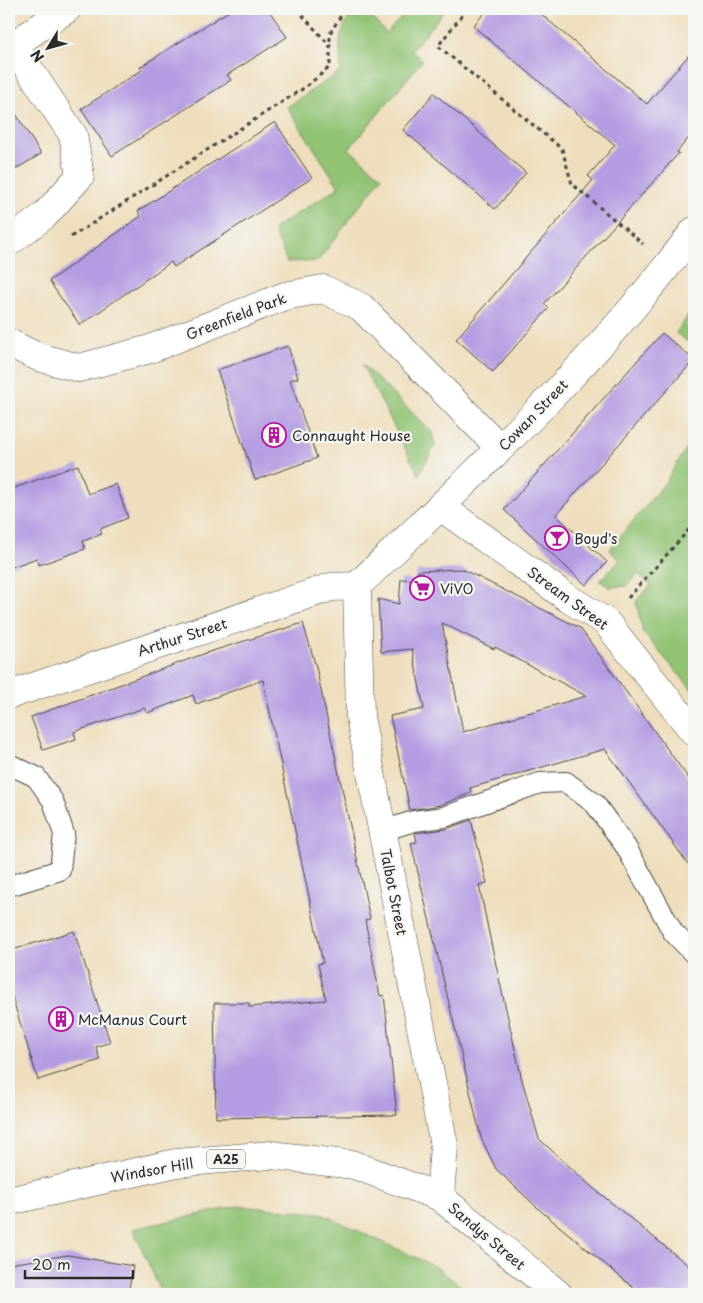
<svg xmlns="http://www.w3.org/2000/svg" width="703" height="1303" font-family="'Playpen Sans',sans-serif">
<style>
.green{fill:#91c373;stroke:#5e774f}
.building{fill:#b49ce2;fill-rule:evenodd}
.lines{fill:none;stroke-linecap:round;stroke-linejoin:round}
.lane-casing{stroke:#484641;stroke-width:22}
.street-casing{stroke:#484641;stroke-width:29}
.primary-casing{stroke:#484641;stroke-width:29}
.path{stroke:#484641;stroke-width:3;stroke-dasharray:4 4;stroke-linecap:butt}
.lane{stroke:#fff;stroke-width:20}
.street{stroke:#fff;stroke-width:28}
.primary{stroke:#fff;stroke-width:28}
.labels{text-anchor:middle;dominant-baseline:central;stroke-width:4.5;stroke-linejoin:round;paint-order:stroke}
.shield{fill:#f6f6f2;stroke:#686867;stroke-width:1}
.shield-label{font-size:12px;font-weight:bold;fill:#2b2b2b}
.street-label{font-size:14px;fill:#2b2b2b;stroke:#f6f6f2}
.poi-label{font-size:14px;fill:#2b2b2b;stroke:#f6f6f2;text-anchor:start}
</style>
<rect width="100%" height="100%" fill="#f6f6f2"/>
<filter id="ink" filterUnits="userSpaceOnUse"><feTurbulence type="fractalNoise" baseFrequency=".02" numOctaves="2"/><feDisplacementMap in="SourceGraphic" scale="10" xChannelSelector="R" yChannelSelector="G"/><feConvolveMatrix kernelMatrix="1 2 1 2 8 2 1 2 1" color-interpolation-filters="sRGB"/></filter>
<filter id="wash" filterUnits="userSpaceOnUse"><feTurbulence type="fractalNoise" baseFrequency=".0096" numOctaves="4" result="noise"/><feDisplacementMap in="SourceGraphic" scale="20" xChannelSelector="R" yChannelSelector="G"/><feGaussianBlur stdDeviation="1.12" result="paint"/><feColorMatrix in="noise" values="0 0 0 0 0 0 0 0 0 0 0 0 0 0 0 0 0 1.4 0 .05"/><feComposite in="paint" operator="in"/></filter>
<g filter="url(#wash)">
<rect width="100%" height="100%" fill="#efdebd"/>
<path class="green" d="M354,9H365L386,33L409,9H446L411,51L423,60L349,149L382,177L318,261L287,262L273,229L339,187L287,107L341,71C339,39 337,36 354,9Z
M694,307V346L676,333Z
M362,364L432,432L435,445L419,475Z
M694,436V692L643,633L636,601L651,585L638,574L626,586L609,587L600,581L620,560L609,550L665,483Z
M238,1206L320,1213L436,1267L471,1294H162L133,1229Z"/>
<g id="blocks">
<path class="building" d="M232,9H268L287,37L227,75L231,80L112,156L81,109L142,70L140,67Z
M488,9H535L647,104L694,49V131L677,152L679,153L544,304L549,308L493,372L456,339L593,180L588,176L615,145L473,26Z
M434,93L526,173L495,209L403,130Z
M9,103L41,154L9,173Z
M275,122L312,178L174,267L171,262L80,325L49,281L141,216L138,211Z
M662,333L694,360L556,515L607,562L586,585L504,510Z
M288,346L298,378L290,380L317,458L255,480L217,370Z
M78,465L88,494L116,484L128,518L100,529L102,534L83,541L85,549L39,565L37,558L9,568V490Z
M462,569L580,628L694,786V872L605,749L470,788L471,793L441,805L410,810L390,716L424,709L412,649L381,652L378,599L399,604L401,579L414,580L418,571ZM442,623L494,649L495,647L586,696L463,732Z
M303,623L316,667L370,919L365,920L380,996L384,995L397,1115L216,1118L214,1003H249V1007L326,1000L318,964L323,963L263,680L196,704L193,695L147,713L144,708L74,732L76,739L43,750L31,717L209,652Z
M471,820L487,883L479,885L491,943L522,1080L539,1139L592,1187L694,1270V1294H641L541,1211L496,1169L481,1138L411,843L417,842L415,833L446,829Z
M74,931L110,1042L96,1047L100,1060L38,1080L9,987V951Z
M68,1255L133,1266L128,1294H9V1264Z"/>
</g>
</g>
<g filter="url(#ink)">
<use href="#blocks" fill-opacity="0" stroke="#484641" stroke-width="1"/>
<g class="lines">
<defs>
<path id="lane" d="M9,764L36,777L53,801L64,834L60,870L12,885
M382,831L414,821L444,817L540,783L566,782L595,804L626,847L673,932L694,954"/>
<path id="street" d="M9,48L67,9
M9,242L45,215L80,176L73,135L13,45
M9,343L38,357L79,368L150,349L285,296L323,289L361,307L500,448
M441,507L569,599L606,622L694,732
M357,586L360,717L444,1145L440,1197
M357,586C475,473 597,362 694,231
M9,695L331,587L357,586"/>
<path id="primary" d="M9,1201L176,1163L271,1155L354,1165L440,1197L558,1294"/>
</defs>
<use href="#lane" class="lane-casing"/>
<use href="#street" class="street-casing"/>
<use href="#primary" class="primary-casing"/>
<path class="path" d="M297,9L330,46
M467,9L438,46L562,149L572,184L643,244
M71,237L304,88L330,67V33L345,9
M628,598L694,524"/>
<use href="#lane" class="lane"/>
<use href="#street" class="street"/>
<use href="#primary" class="primary"/>
</g>
</g>
<defs>
<symbol id="building-ring" viewBox="-11 -11 22 22"><circle r="9.5" fill="#f6f6f2" stroke="#b5179e" stroke-width="1.5"/><path d="M-4-6H4V6H1V3H-1V6H-4ZM-2.5-4.3h1.7v1.8h-1.7ZM.8-4.3h1.7v1.8H.8ZM-2.5-1h1.7V.8h-1.7ZM.8-1h1.7V.8H.8Z" fill="#b5179e"/></symbol>
<symbol id="bar-ring" viewBox="-11 -11 22 22"><circle r="9.5" fill="#f6f6f2" stroke="#b5179e" stroke-width="1.5"/><path d="M-6-5H6L.8 .8V4.5H3.5V6h-7V4.5H-.8V.8Z" fill="#b5179e"/></symbol>
<symbol id="supermarket-ring" viewBox="-11 -11 22 22"><circle r="9.5" fill="#f6f6f2" stroke="#b5179e" stroke-width="1.5"/><path d="M-6-5.5h2.5l.6 2H6L4.5 2H-2.5L-4.4-4H-6ZM-1.5 3.2a1.3 1.3 0 1 0 .1 0ZM3 3.2a1.3 1.3 0 1 0 .1 0Z" fill="#b5179e"/></symbol>
</defs>
<g fill-rule="evenodd">
<use href="#building-ring" x="260" y="421" width="28" height="28"/>
<use href="#bar-ring" x="543" y="524" width="28" height="28"/>
<use href="#supermarket-ring" x="408" y="574" width="28" height="28"/>
<use href="#building-ring" x="47" y="1005" width="28" height="28"/>
</g>
<g class="labels">
<rect class="shield" x="207" y="1149.5" width="38" height="19" rx="4"/>
<g class="shield-label">
<text x="226" y="1159">A25</text>
</g>
<g class="street-label">
<text transform="translate(236 316) rotate(-21)">Greenfield Park</text>
<text transform="translate(533 415) rotate(-46)">Cowan Street</text>
<text transform="translate(568 598) rotate(36)">Stream Street</text>
<text transform="translate(182 637) rotate(-18)">Arthur Street</text>
<text transform="translate(394 892) rotate(79)">Talbot Street</text>
<text transform="translate(152 1170) rotate(-10)">Windsor Hill</text>
<text transform="translate(487 1236) rotate(40)">Sandys Street</text>
</g>
<g class="poi-label">
<text x="292" y="435">Connaught House</text>
<text x="574" y="538">Boyd's</text>
<text x="440" y="588">ViVO</text>
<text x="78" y="1019">McManus Court</text>
</g>
</g>
<rect width="703" height="1303" fill="none" stroke="#f6f6f2" stroke-width="30"/>
<g transform="translate(48 48) rotate(233)" stroke="#f6f6f2" stroke-width="4" paint-order="stroke">
<path d="M0-4L9 19L0 12L-9 19Z" fill="#2b2b2b"/>
<text y="-8" font-size="14" font-weight="bold" text-anchor="middle" fill="#2b2b2b">N</text>
</g>
<path d="M25 1270v8h108v-8" fill="none" stroke="#2b2b2b" stroke-width="2.5"/>
<text x="32" y="1270" font-size="15" fill="#2b2b2b" stroke="#f6f6f2" stroke-width="4" paint-order="stroke">20 m</text>
</svg>
